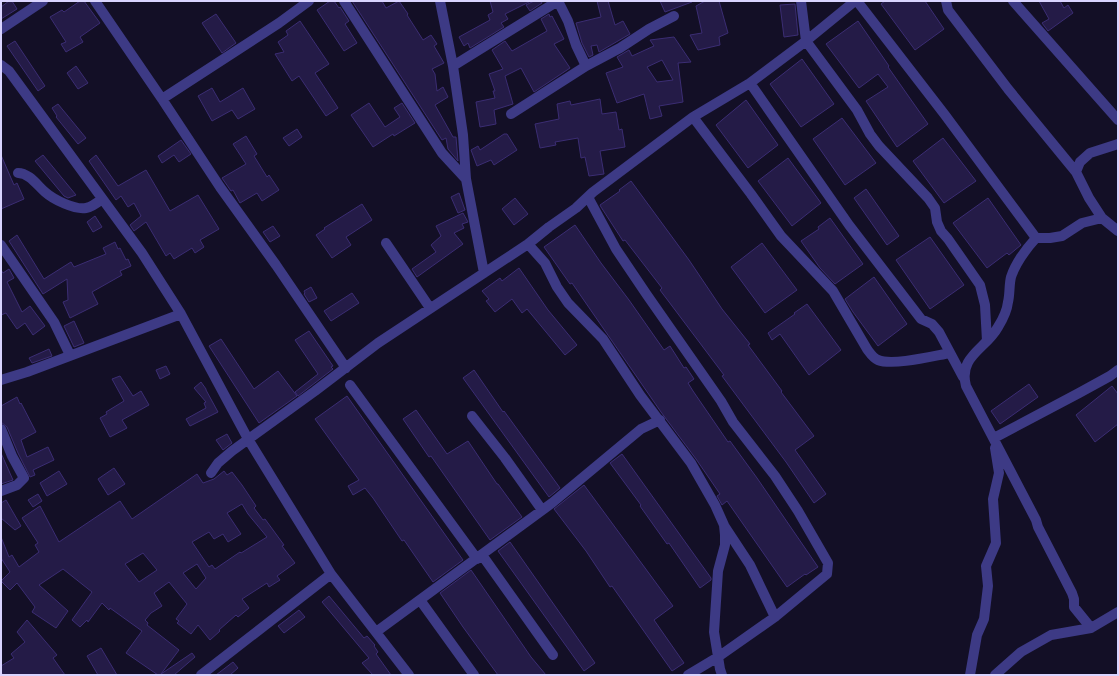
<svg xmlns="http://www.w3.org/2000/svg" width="1119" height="676" font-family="Barlow,sans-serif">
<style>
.building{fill:#241b47;stroke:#3b2d73;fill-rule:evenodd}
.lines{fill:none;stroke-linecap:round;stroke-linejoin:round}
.street{stroke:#3d3a85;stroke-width:10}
</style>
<rect width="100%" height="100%" fill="#130f26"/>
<path class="building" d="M9,1H12L17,9L1,19V7Z
M80,1H84L100,23L80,37L83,42L66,52L61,44L66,42L50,17L62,10L64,12Z
M330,1H334L339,8L340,7L349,21L345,24L357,43L344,51L317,10Z
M352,1H382L386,8L399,1L408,14L407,15L423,40L431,35L437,44L434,46L444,63L432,69L435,74L437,91L443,87L448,97L435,105L453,137H456L458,161L448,149L446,138L442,140Z
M490,1H531L505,14L508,19L501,23L504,27L470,48L468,43L464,46L459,37L490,20L488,15L493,12Z
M534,1H541L542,3L530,11L526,5Z
M597,1H608L615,25L623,21L630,34L599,52L597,45L591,46L593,55L589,57L582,43L576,23L601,17Z
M660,1H692V2L665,12Z
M705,1H719L728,33L719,37L720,45L698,50L690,35L702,33L696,6Z
M885,1H925L944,29L915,50L881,4Z
M1039,1H1060L1064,8L1068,5L1073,13L1048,31L1042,23L1049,19Z
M795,4L798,35L784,37L780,5Z
M216,14L236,43L222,53L202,23Z
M549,14L550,17L552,16L564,39L554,44L570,68L534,92L521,68L505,76L513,104L494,110L496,124L480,127L476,102L495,98L493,91H495L489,74L503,69L492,50L505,41L512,51L547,31L541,19Z
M300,21L329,64L315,73L338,108L326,116L299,76L292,81L275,54L284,52L278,42L288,35L286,31Z
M858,21L889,66L888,67L928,124L897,147L866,101L888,87L878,74L859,88L826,44Z
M674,37L691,62L678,63L683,102L659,106L662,116L650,119L644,94L617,103L606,73L623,67L617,57L629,50L632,56L654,46L650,40ZM662,60L673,80L657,82L647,67Z
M15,41L45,86L38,91L7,46Z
M802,59L834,104L801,127L770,84Z
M76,66L88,83L78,89L67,73Z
M212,88L220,102L243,88L255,109L238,119L232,110L212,121L198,96Z
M600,99L602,114L616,112L619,130L622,129L625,147L600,151L604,174L589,176L585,157L581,158L578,138L555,142L556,145L540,148L535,124L559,119L557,104L570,101L571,105Z
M746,100L778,145L748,168L716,125Z
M369,103L385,127L400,117L394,108L402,103L415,123L394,136L393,134L373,147L351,115Z
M58,104L86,138L78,144L56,117L57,116L52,108Z
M842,118L876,163L845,185L813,139Z
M297,129L302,137L289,146L283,138Z
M504,134H507L517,150L494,165L491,160L477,166L471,150L478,146L480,150Z
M246,136L257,154L254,156L267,177L269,175L279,190L262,201L257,193L240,203L233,190L231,191L222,178L246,164L233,144Z
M943,138L976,181L944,203L913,161Z
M181,140L191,154L179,162L174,155L162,163L158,156Z
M1,155L14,185L17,183L24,199L1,209Z
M43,155L76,195L68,198L64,196L35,161Z
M96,155L118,186L146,170L170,211L198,195L219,229L200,240L204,247L195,253L192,248L174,259L170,253L166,256L146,222L134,231L130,225L141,216L134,203L128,207L121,196L116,200L89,161Z
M788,158L821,203L792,226L758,181Z
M631,181L689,260L722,309L750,344L748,345L782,391L781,392L814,436L795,450L826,494L814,503L786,462L722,376L724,375L660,290L662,288L625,240L623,241L601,207L600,205L620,191L619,190Z
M866,189L899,236L887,245L854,198Z
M459,193L465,210L458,213L451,197Z
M515,198L528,214L514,225L502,209Z
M988,198L1021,245L1009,255L1007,253L987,268L953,223Z
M362,204L372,220L346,237L351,245L332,258L316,235L325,229L324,228Z
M463,213L468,222L462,224L464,228L454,233L463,244L417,277L412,269L436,252L431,245L441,236L436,226Z
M95,216L102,227L93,232L87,222Z
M830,218L863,264L835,284L820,268L801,241L819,229L818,227Z
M575,225L601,263L629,300L664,350L670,346L684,368L686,367L694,379L688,383L693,391L728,442L730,441L757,478L818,567L806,575L805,574L787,587L727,501L722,505L717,496L720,494L696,459L661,412L572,283L570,284L544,247Z
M273,226L280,236L270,242L263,232Z
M17,235L44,279L71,262L74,267L106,254L103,248L115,242L118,249L120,248L126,260L128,259L131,266L120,271L122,275L92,292L98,304L70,318L63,302L68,300L67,279L43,294L9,241Z
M930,237L964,285L930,309L896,260Z
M762,243L797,290L765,313L731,267Z
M519,268L548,310L577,345L565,355L527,309L522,313L512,299L495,312L486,301L489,299L482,291L500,278L502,281Z
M9,269L14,278L7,282L22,312L30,306L45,326L33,335L25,323L17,329L6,313L1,315V270L3,273Z
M874,277L907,324L878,346L853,312L845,299Z
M311,287L317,298L309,302L304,294L305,293L304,291Z
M352,293L359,303L331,321L324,311Z
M807,304L841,350L809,375L780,334L772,340L768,333L795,314L794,313Z
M74,321L84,343L74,347L64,326Z
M309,331L333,366L331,367L333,369L298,396L295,392L318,374L295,340Z
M221,339L254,389L278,371L297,396L259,423L209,346Z
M49,349L52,356L32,363L29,358Z
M166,366L170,374L160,379L156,370Z
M474,370L503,412L504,411L560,488L549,497L463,378Z
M120,376L133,396L141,391L149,405L122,420L127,428L110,437L100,418L107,414L106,412L124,401L112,379Z
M201,382L206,389V390L218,412L190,426L186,419L206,408L204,403L206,402L194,388Z
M1029,384L1038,397L1000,424L991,411Z
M1112,386L1118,394V424L1095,442L1076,415Z
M347,396L463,560L433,582L404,540L402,541L373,498L365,488L353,495L348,486L359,480L315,419Z
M17,397L20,404L21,403L36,432L21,440L27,457L48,447L54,460L33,470L35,475L30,477L18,453L7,427L1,422V406Z
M416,410L447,454L468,441L497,484H498L522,517L490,540L431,456L429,457L403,419Z
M227,434L232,443L223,450L216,440Z
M1,453L13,480L1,484Z
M622,454L711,578V580L700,588L669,543L667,544L640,506L641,505L610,463Z
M114,468L125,484L108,495L98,479Z
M59,471L67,484L47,496L40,483Z
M224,471L227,475L232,472L242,485L256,506L254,508L263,520L265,519L284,545L282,546L295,563L277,576L280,580L269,587L267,583L242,599L249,608L238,617L236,615L219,630L220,631L210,640L198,625L191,634L177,623L179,621L176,619L187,604L169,582L154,593L162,606L151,613L145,620L148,623L147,625L179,650L161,674L192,653L195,657L174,675H158L126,653L142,631L110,608L109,610L102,603L88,622L87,620L80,627L72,620L92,592L63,569L39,585L68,611L56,628L32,612L35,607L17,583L10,590L1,581L10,572L1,558V537L9,557L12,555L19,567L39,552L35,545L38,543L22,518L40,506L59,542L120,501L132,519L197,474L203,483L214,479ZM242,504L248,514L267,537L241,553L240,552L215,569L212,565L209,567L192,542L209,532L214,539L223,534L228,542L241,534L227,513ZM143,553L157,570L139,582L125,564ZM197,564L206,578L196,589L183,573Z
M584,485L673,606L654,620L684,663L672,671L612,586L610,587L586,551L554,509Z
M38,494L42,501L33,507L28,500Z
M6,500L21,526L15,530L1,518V503Z
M510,542L595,663L584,671L498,551Z
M471,570L531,657L546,675H498L463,627L440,593Z
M329,596L364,638L367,636L375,645L374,646L378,652L376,654L391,675H373L362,663L369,658L322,602Z
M299,610L305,617L284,633L278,626Z
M27,620L57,655L53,658L65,675H3L1,672V666L14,658L11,654L25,642L17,632Z
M101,648L117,675H98L87,656Z
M233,662L238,668L230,675H216Z"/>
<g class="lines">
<path class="street" d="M95,1L162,99L220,187L276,265L346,368
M344,1L442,153L466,179
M440,1L453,66L463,135L466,179L484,273
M558,1L568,21L576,45L586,66
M801,1L806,41L857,110L870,134L879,146L928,198L935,208L937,222L941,231L948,239L980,285L985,305L987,341
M857,1L945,115L1036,238
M946,1L948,10L1008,89L1076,172
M1013,1L1118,120
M1,29L43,1
M1,65L9,71L142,253L181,314L248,439L331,574L409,675
M453,66L558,1
M750,83L849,225L921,319L932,324L939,332L963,377
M162,99L279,23L309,1
M511,114L586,66L620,48L649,29L674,16
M693,117L751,194L781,236L833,291L867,349C870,353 873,358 878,360C893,366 933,356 950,353
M18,173C29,173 37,185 45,192C54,200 75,210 86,208C92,207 97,203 102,199
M588,197L616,249L647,295L721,401L733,422L775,476L798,511L828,563L827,574L775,617L718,657L688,675
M1102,218L1118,231
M386,243L430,308
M528,244L545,263L557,287L568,303L603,339L640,395L691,463L715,505L724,525L725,535V545L718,571L714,632L720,669L722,675
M1,245L54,322L70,355
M1,380L27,372L181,314
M350,385L477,559
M472,416L505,458L542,510
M1,429L12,456L24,478L17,485L1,491
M994,438L1079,393L1110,376L1118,370
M211,473L218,463L232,451L315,391L378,343L528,244L549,227L576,208L593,192L693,117L750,83L806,41L855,1
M725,527L750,565L775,617
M482,555L553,655
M420,600L474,675
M1091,628L1074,607V599L1072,593L1038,527L1036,520L966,386C958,356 986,349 998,327C1003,319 1007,311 1008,302C1010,294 1009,285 1011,277C1016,262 1026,249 1036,238H1050L1062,236L1082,223L1102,218L1089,198L1076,172L1080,162L1090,153L1118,144
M376,632L552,503L641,429L660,420
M201,675L331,574
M970,675L977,635L984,619L988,586L986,566L996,543L993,499L999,473L995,448
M995,675L1021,652L1051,635L1091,628L1118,612"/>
</g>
<rect width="1119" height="676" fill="none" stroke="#d9d4ff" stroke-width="4"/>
</svg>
